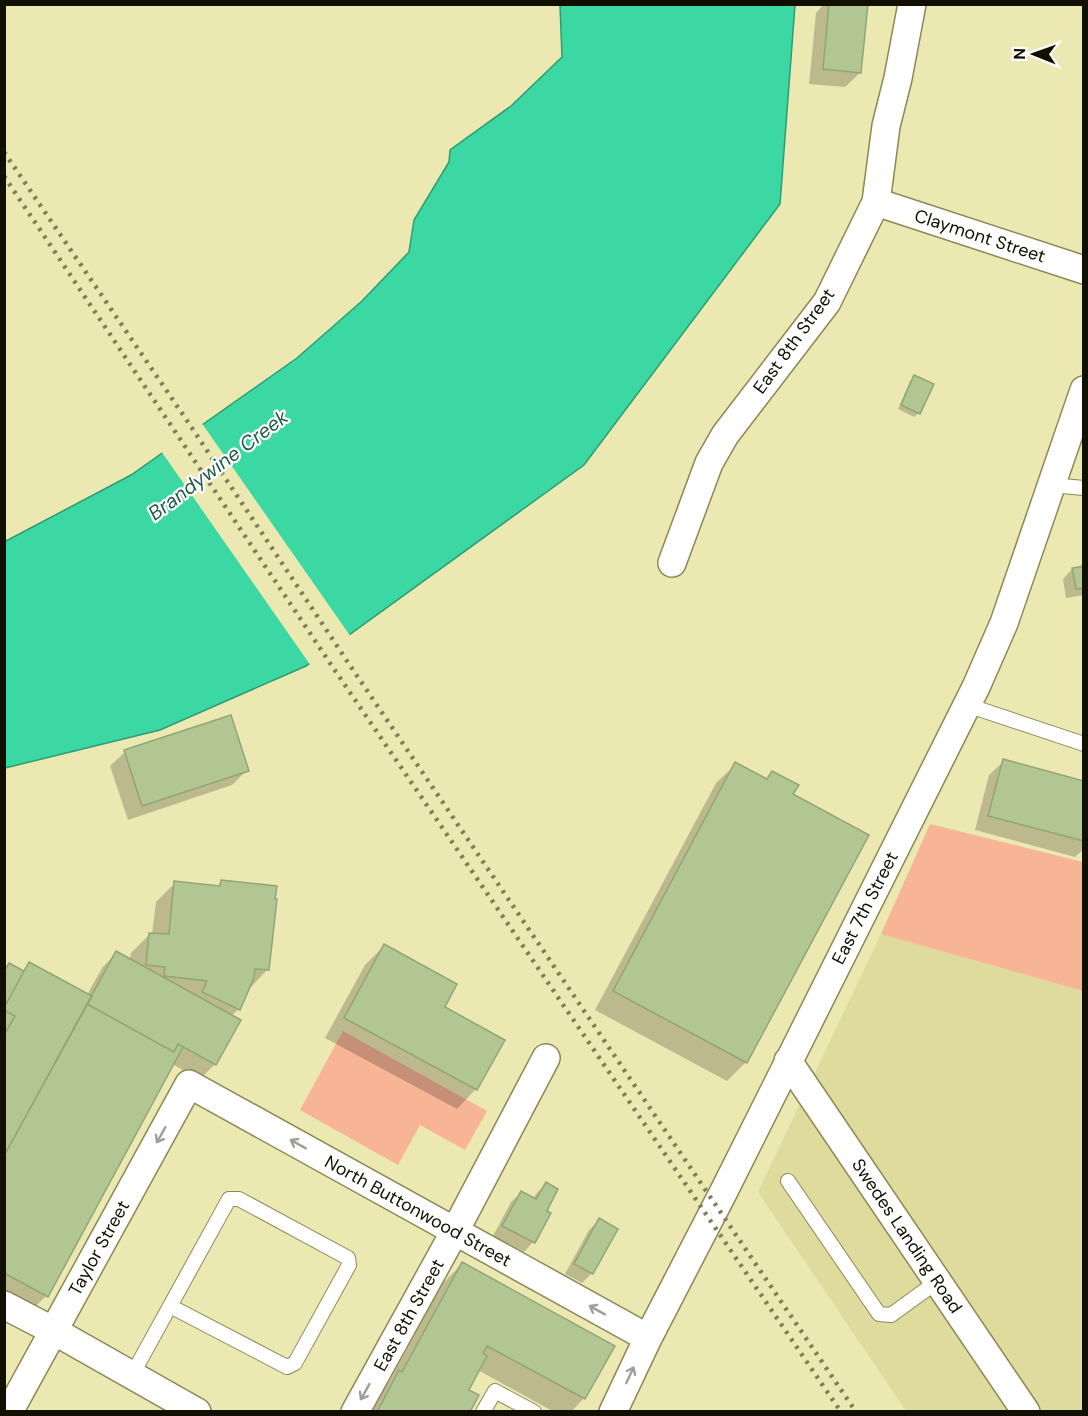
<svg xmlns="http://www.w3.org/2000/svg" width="1088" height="1416" font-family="'DM Sans',sans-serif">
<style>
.built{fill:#dfdb9d}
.green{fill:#f8b596}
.water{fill:#3bd8a3;stroke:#2e9c72;stroke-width:1.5}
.pier{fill:#ebe8b2}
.shadow{fill:#0003}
.building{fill:#b2c694;stroke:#92a575;stroke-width:1.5}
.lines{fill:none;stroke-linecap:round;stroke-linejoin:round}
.lane-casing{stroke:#8b8855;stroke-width:16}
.street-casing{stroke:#8b8855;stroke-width:30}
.lane{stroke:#fff;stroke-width:14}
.street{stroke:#fff;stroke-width:27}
.rail{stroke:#7f7d5a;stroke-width:4.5;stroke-dasharray:3 6;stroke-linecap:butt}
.oneway{stroke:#a09f99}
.labels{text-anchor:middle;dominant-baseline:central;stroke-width:4.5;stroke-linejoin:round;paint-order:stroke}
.street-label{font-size:18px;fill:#111000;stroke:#fff}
.water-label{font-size:20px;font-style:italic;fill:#1e5a44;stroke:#fff}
</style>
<rect width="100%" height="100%" fill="#ebe8b2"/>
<path class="built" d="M881,934L1083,991V1411H906L758,1192Z"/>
<path class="green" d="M930,824L1083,862V991L881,934Z
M343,1031L487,1111L465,1150L420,1125L398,1165L300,1110Z"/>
<path class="water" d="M560,5H795L780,204L584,465L306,666L160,730L5,768L4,542L131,475L297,358L362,301L409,252L414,220L449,162L450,150L511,106L562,57Z"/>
<path class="pier" d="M201,422L351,637L311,666L161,451Z"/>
<path class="shadow" d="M824,4H867L860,73L845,87L809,84L816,13Z
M915,377L919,413L914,417L898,409L910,381Z
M1084,567V595L1066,598L1063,579L1072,569Z
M125,752L247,770L232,785L128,820L110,766Z
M1004,761L1084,783V849L1075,857L975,830L989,775Z
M736,764L765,780L772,772L791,795L746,1062L727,1081L595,1010L716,783Z
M221,882L268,969L249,989L239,1009L231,1016L239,1021L215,1064L200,1079L172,1064L46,1296L27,1315L4,1303V970L9,965L22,972L29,964L87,995L102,968L116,953L130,960L131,953L150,934H152L156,902L175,883L217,887Z
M384,946L443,1008L476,1089L457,1109L325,1038L365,965Z
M546,1184L545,1212L549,1214L533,1242L524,1252L493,1236L511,1202L521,1193L533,1199L536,1194Z
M599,1220L616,1229L592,1273L582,1283L565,1274L589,1230Z
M462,1264L584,1398L571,1412H554L478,1370L467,1390L469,1412H369L380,1392L389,1382L443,1283Z"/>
<path class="building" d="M829,4H868L861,73L823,69Z
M914,375L934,384L920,414L901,405Z
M1084,566V588L1076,589L1072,568Z
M231,715L249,771L142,806L124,750Z
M1003,759L1084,781V841L988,816Z
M735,762L767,779L772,771L799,785L793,794L869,835L747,1063L613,991Z
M221,880L277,886L275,899H277L269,970L255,969L254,978L240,1010L202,992L207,981L164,976L165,967L146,965L149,933L169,934L174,881L220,886Z
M384,944L457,984L445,1007L505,1040L477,1090L344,1018Z
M116,951L241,1020L216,1065L178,1044L174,1052L87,1004Z
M29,962L92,996L4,1156V1035L15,1016L4,1010V1008Z
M9,963L24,971L4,1008V972Z
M87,1004L174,1052L178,1044L183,1047L48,1297L4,1273V1156Z
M4,1010L15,1016L4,1035Z
M546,1182L558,1189L547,1211L551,1213L535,1243L502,1226L521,1191L536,1199Z
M599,1218L618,1229L593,1274L574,1264Z
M462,1262L615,1346L585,1399L487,1346L483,1353L487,1356L469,1390L479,1395L470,1412H377L399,1370L402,1372Z"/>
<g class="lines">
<defs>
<path id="lane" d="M1051,485L1084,488
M967,705L1084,744
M788,1181L879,1314L891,1315L938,1281
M132,1375L229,1199H239L348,1258L349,1265L295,1363L287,1367L170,1306
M483,1412L495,1391L534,1412"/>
<path id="street" d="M876,202L1084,270
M672,563L709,463L725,435L827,302L876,202L886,126L898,78L912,4
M788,1061L1026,1412
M4,1305L54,1331L197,1412
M9,1412L189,1084L648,1338
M355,1412L455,1231L546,1058
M613,1412L648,1338L724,1191L976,687L1004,623L1084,390"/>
</defs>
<use href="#lane" class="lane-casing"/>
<use href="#street" class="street-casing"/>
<use href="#lane" class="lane"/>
<use href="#street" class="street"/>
<path class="rail" d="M4,152L192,428L349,664L856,1412
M4,176L336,672L841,1412"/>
</g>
<defs><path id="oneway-shaft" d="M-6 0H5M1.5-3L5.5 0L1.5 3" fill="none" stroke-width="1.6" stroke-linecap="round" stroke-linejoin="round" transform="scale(1.5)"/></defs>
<g class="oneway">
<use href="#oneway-shaft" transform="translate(161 1135) rotate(119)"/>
<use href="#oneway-shaft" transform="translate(298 1144) rotate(-151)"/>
<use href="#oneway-shaft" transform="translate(597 1310) rotate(-151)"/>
<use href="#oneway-shaft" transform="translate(630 1375) rotate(-65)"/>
<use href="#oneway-shaft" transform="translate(365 1392) rotate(119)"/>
</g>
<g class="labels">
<g class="street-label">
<text transform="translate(980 236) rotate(18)">Claymont Street</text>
<text transform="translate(794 341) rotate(-54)">East 8th Street</text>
<text transform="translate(865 908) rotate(-63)">East 7th Street</text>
<text transform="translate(418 1211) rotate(29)">North Buttonwood Street</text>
<text transform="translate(907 1236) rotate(56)">Swedes Landing Road</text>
<text transform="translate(99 1248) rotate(-61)">Taylor Street</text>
<text transform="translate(409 1315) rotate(-61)">East 8th Street</text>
</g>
<g class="water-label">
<text transform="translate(218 465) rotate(-37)">Brandywine Creek</text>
</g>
</g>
<rect width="1088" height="1416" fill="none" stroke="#111000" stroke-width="12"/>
<g transform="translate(1034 54) rotate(271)" stroke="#ffffff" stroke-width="4.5" paint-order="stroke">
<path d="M0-4.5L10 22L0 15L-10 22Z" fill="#111000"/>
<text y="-9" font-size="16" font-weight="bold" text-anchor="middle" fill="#111000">N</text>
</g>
</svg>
